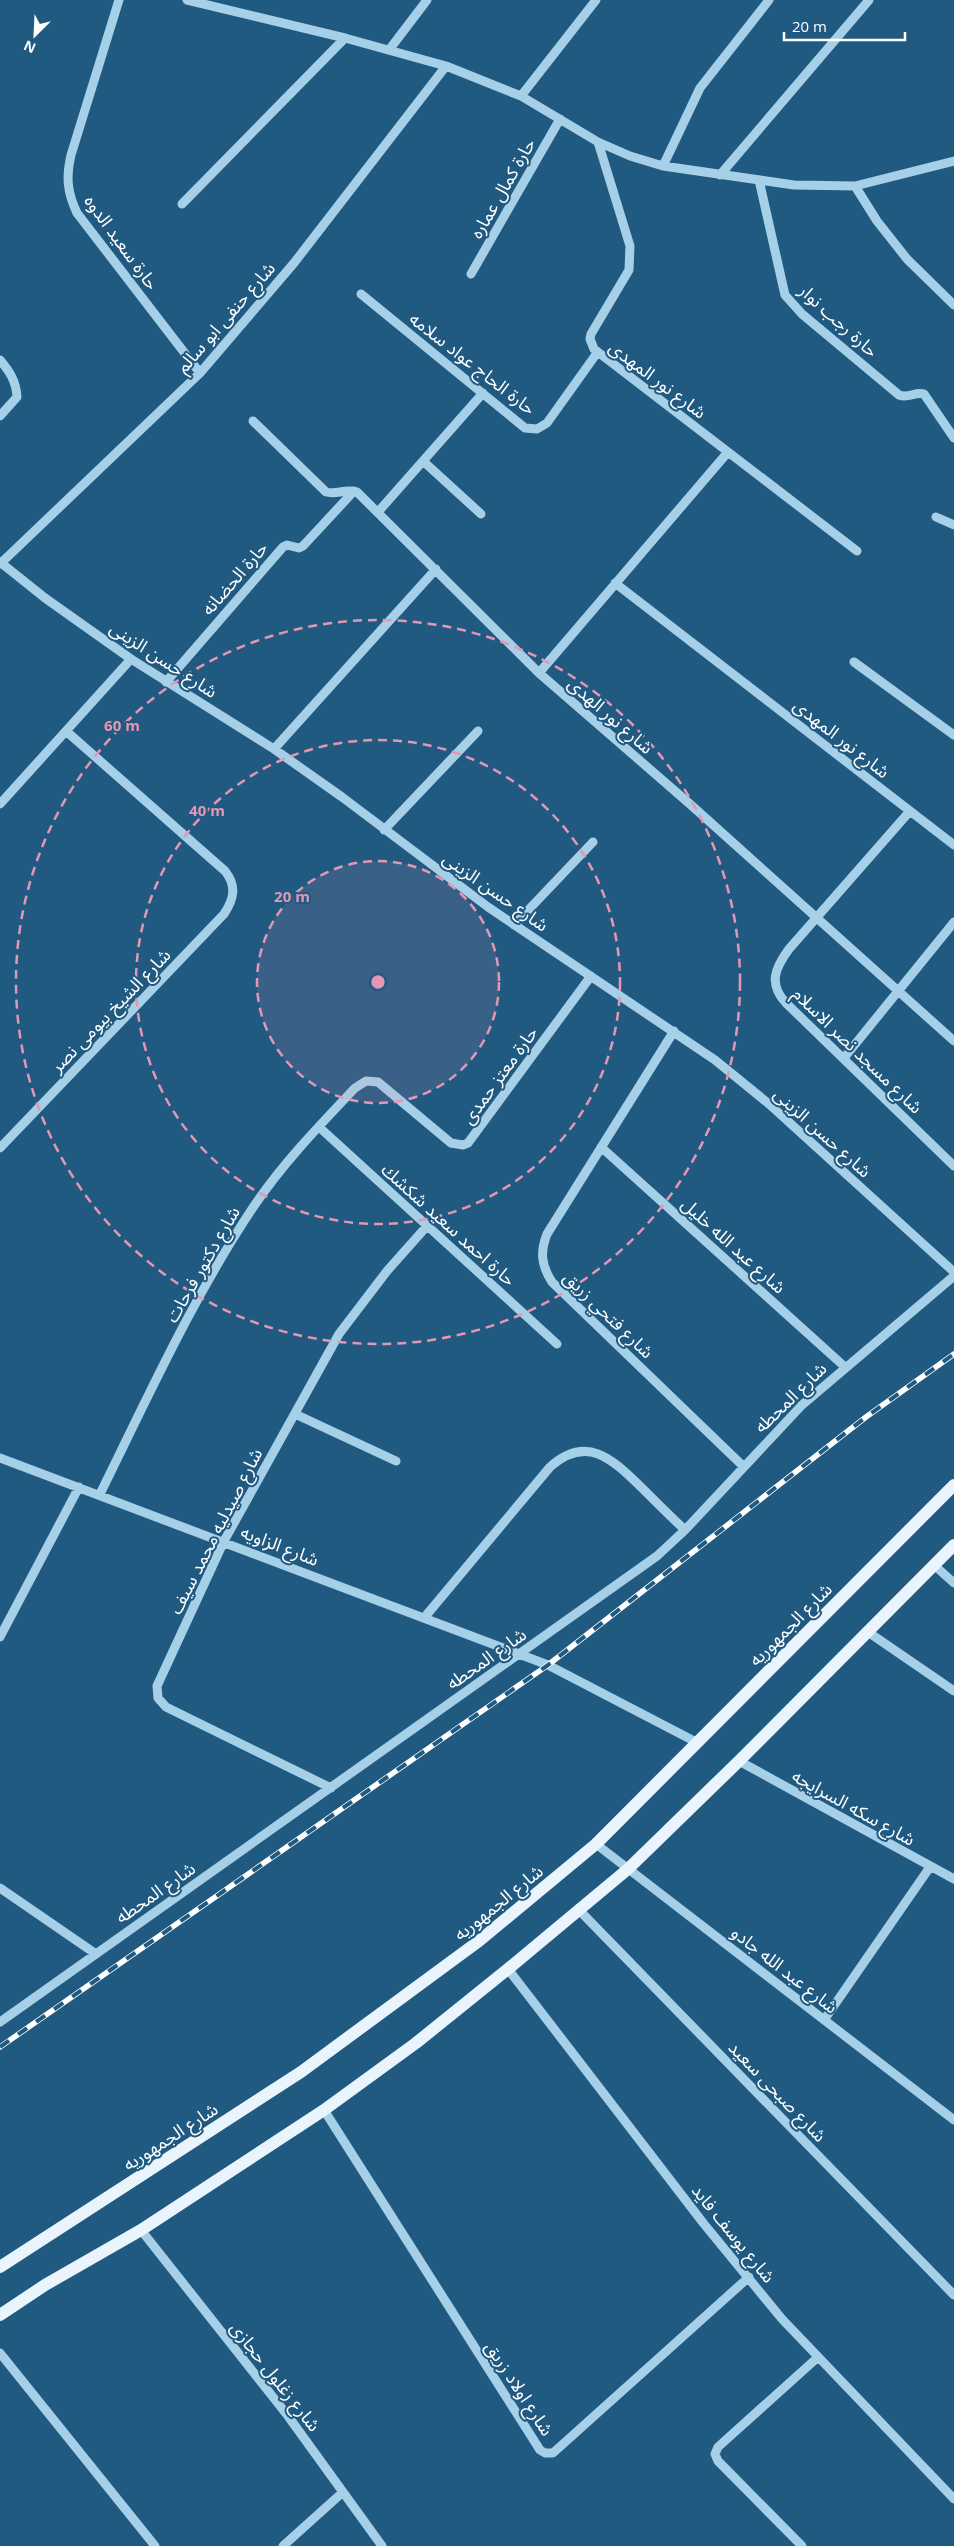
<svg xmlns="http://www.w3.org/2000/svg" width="954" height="2546" font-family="'Open Sans','Noto Sans Arabic',sans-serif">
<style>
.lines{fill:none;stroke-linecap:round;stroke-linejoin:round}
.minor{stroke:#a6cfe8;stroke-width:9}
.major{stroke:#e9f4fd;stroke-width:12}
.rail-casing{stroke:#fff;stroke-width:5.5}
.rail{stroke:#215a81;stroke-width:4;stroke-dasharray:11;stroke-linecap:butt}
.ring{fill:none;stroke:#e497b5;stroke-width:2.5;stroke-dasharray:9 6}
.labels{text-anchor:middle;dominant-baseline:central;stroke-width:4;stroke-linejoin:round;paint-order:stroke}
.street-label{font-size:18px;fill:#fff;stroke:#215a81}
.centre{fill:#e497b5;stroke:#215a81;stroke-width:2.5}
.ring-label{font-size:15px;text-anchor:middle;font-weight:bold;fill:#e497b5;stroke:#215a81;stroke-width:4;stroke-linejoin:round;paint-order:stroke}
</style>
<rect width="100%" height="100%" fill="#215a81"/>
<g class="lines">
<path class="minor" d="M119,0L71,155C66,177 67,192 77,213L200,373
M187,0L345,38L446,66L521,96L598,142L630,156L663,166L794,185L855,186L954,161
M389,50L427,0
M521,96L596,0
M598,142L630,246L629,270L591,334L590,339L594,349L857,551
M663,166L700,88L769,0
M720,175L869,0
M759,180L785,295L802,314L899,395C909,399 915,391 924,394L954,438
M855,186L877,221L907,259L954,305
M182,204L345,38
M471,274L560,119
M361,294L525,428L537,429L547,423L597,353
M0,360C10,372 16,381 17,397L0,416
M253,421L326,492C338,495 346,488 357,492L539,673L691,805L954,1041
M423,461L481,514
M378,512L483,393
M936,517L954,525
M0,562L45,598L131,659L274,749L342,797L488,907L715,1060L769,1104L954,1272
M0,564L200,373L294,263L446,66
M615,583L954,845
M854,662L954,735
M539,673L728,452
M166,682L283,547L287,545L299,548L303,546L354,491
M274,749L436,569
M0,804L131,659
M910,811L789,949C775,968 768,984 786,1003L954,1166
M384,830L478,731
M514,925L593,842
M674,1031L547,1234C540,1252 541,1265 552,1282L744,1467
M844,1058L954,922
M319,1127L557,1344
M601,1147L845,1367
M0,1148L224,914C234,899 237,886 225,871L66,731
M295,1414L396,1461
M0,1458L548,1665L696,1742
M100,1494C148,1397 193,1297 254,1206C283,1163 320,1125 355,1088L366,1081L378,1082L451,1143L463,1145L468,1143L591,976
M934,1565L954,1583
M424,1618L550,1467C587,1434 612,1459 641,1487C655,1501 670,1516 685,1530
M868,1632L954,1691
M0,1637L79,1487
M739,1761L954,1879
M331,1788L166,1707L158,1698L157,1686L224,1541L339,1334L387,1271L427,1226
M596,1844L954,2120
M0,1888L96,1954
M578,1909L954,2295
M508,1969L704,2224L782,2319L954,2499
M824,2020L930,1867
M0,2022L657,1556L685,1530L802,1405L954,1276
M324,2110L540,2450L545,2453H553L749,2277
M141,2230L288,2416L382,2546
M0,2353L155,2546
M283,2546L343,2492
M802,2546L718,2461L715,2454L718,2447L817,2358"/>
<path class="major" d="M0,2267L301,2072L479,1941L596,1844L954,1485
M0,2315L45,2285L141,2230L324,2110L416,2043L508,1969L628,1869L739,1761L954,1545"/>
<defs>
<path id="rail" d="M0,2047L548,1665L866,1417L954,1354"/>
</defs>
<use href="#rail" class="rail-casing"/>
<use href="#rail" class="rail"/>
</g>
<circle cx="378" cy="982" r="121" fill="#e497b5" fill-opacity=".12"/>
<g class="ring">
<circle cx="378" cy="982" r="121"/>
<circle cx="378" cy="982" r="242"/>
<circle cx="378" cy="982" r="362"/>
</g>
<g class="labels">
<g class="street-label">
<text transform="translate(502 188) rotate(-60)">حارة كمال عماره</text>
<text transform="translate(122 242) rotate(54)">حارة سعيد الدوه</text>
<text transform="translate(225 317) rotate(-49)">شارع حنفى ابو سالم</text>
<text transform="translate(839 320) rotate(42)">حارة رجب نوار</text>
<text transform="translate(473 363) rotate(38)">حارة الحاج عواد سلامه</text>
<text transform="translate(658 379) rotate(37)">شارع نور المهدى</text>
<text transform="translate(234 578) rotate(-49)">حارة الحضانه</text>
<text transform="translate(164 659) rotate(33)">شارع حسن الزينى</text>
<text transform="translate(611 715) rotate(41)">شارع نور الهدى</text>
<text transform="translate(842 738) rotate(38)">شارع نور المهدى</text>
<text transform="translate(496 891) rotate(35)">شارع حسن الزينى</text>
<text transform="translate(110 1010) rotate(-46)">شارع الشيخ بيومى نصر</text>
<text transform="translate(858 1050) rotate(44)">شارع مسجد نصر الاسلام</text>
<text transform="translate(499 1075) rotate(-54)">حارة معتز حمدى</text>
<text transform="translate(823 1132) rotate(42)">شارع حسن الزينى</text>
<text transform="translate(449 1224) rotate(42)">حارة احمد سعيد شكشك</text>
<text transform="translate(734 1245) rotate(42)">شارع عبد الله خليل</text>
<text transform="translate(202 1264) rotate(-60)">شارع دكتور فرحات</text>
<text transform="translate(609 1314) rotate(44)">شارع فتحي زريق</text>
<text transform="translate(790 1397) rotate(-44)">شارع المحطه</text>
<text transform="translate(215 1531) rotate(-63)">شارع صيدليه محمد سيف</text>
<text transform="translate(280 1545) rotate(21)">شارع الزاويه</text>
<text transform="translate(790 1624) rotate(-45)">شارع الجمهوريه</text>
<text transform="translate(486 1658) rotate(-35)">شارع المحطه</text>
<text transform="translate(854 1807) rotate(29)">شارع سكه السرايجه</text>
<text transform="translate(155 1892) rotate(-35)">شارع المحطه</text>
<text transform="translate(498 1902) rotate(-39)">شارع الجمهوريه</text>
<text transform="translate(785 1969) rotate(38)">شارع عبد الله جادو</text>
<text transform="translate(778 2091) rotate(46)">شارع صبحى سعيد</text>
<text transform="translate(170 2136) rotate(-33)">شارع الجمهوريه</text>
<text transform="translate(734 2233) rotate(51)">شارع يوسف فايد</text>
<text transform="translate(276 2376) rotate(52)">شارع زغلول حجازى</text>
<text transform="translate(520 2388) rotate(57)">شارع اولاد زريق</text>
</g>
</g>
<circle cx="378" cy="982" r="8" class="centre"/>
<g class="ring-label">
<text x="122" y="731">60 m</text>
<text x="207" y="816">40 m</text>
<text x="292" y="902">20 m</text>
</g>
<g transform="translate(35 35) rotate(204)" stroke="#215a81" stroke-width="4" paint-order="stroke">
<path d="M0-4L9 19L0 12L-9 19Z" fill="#ffffff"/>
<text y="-8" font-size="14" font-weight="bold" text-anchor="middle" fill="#ffffff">N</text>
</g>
<path d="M784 32v8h121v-8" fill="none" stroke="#ffffff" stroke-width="2.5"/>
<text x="792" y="32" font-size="15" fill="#ffffff" stroke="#215a81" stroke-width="4" paint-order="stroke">20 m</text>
</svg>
